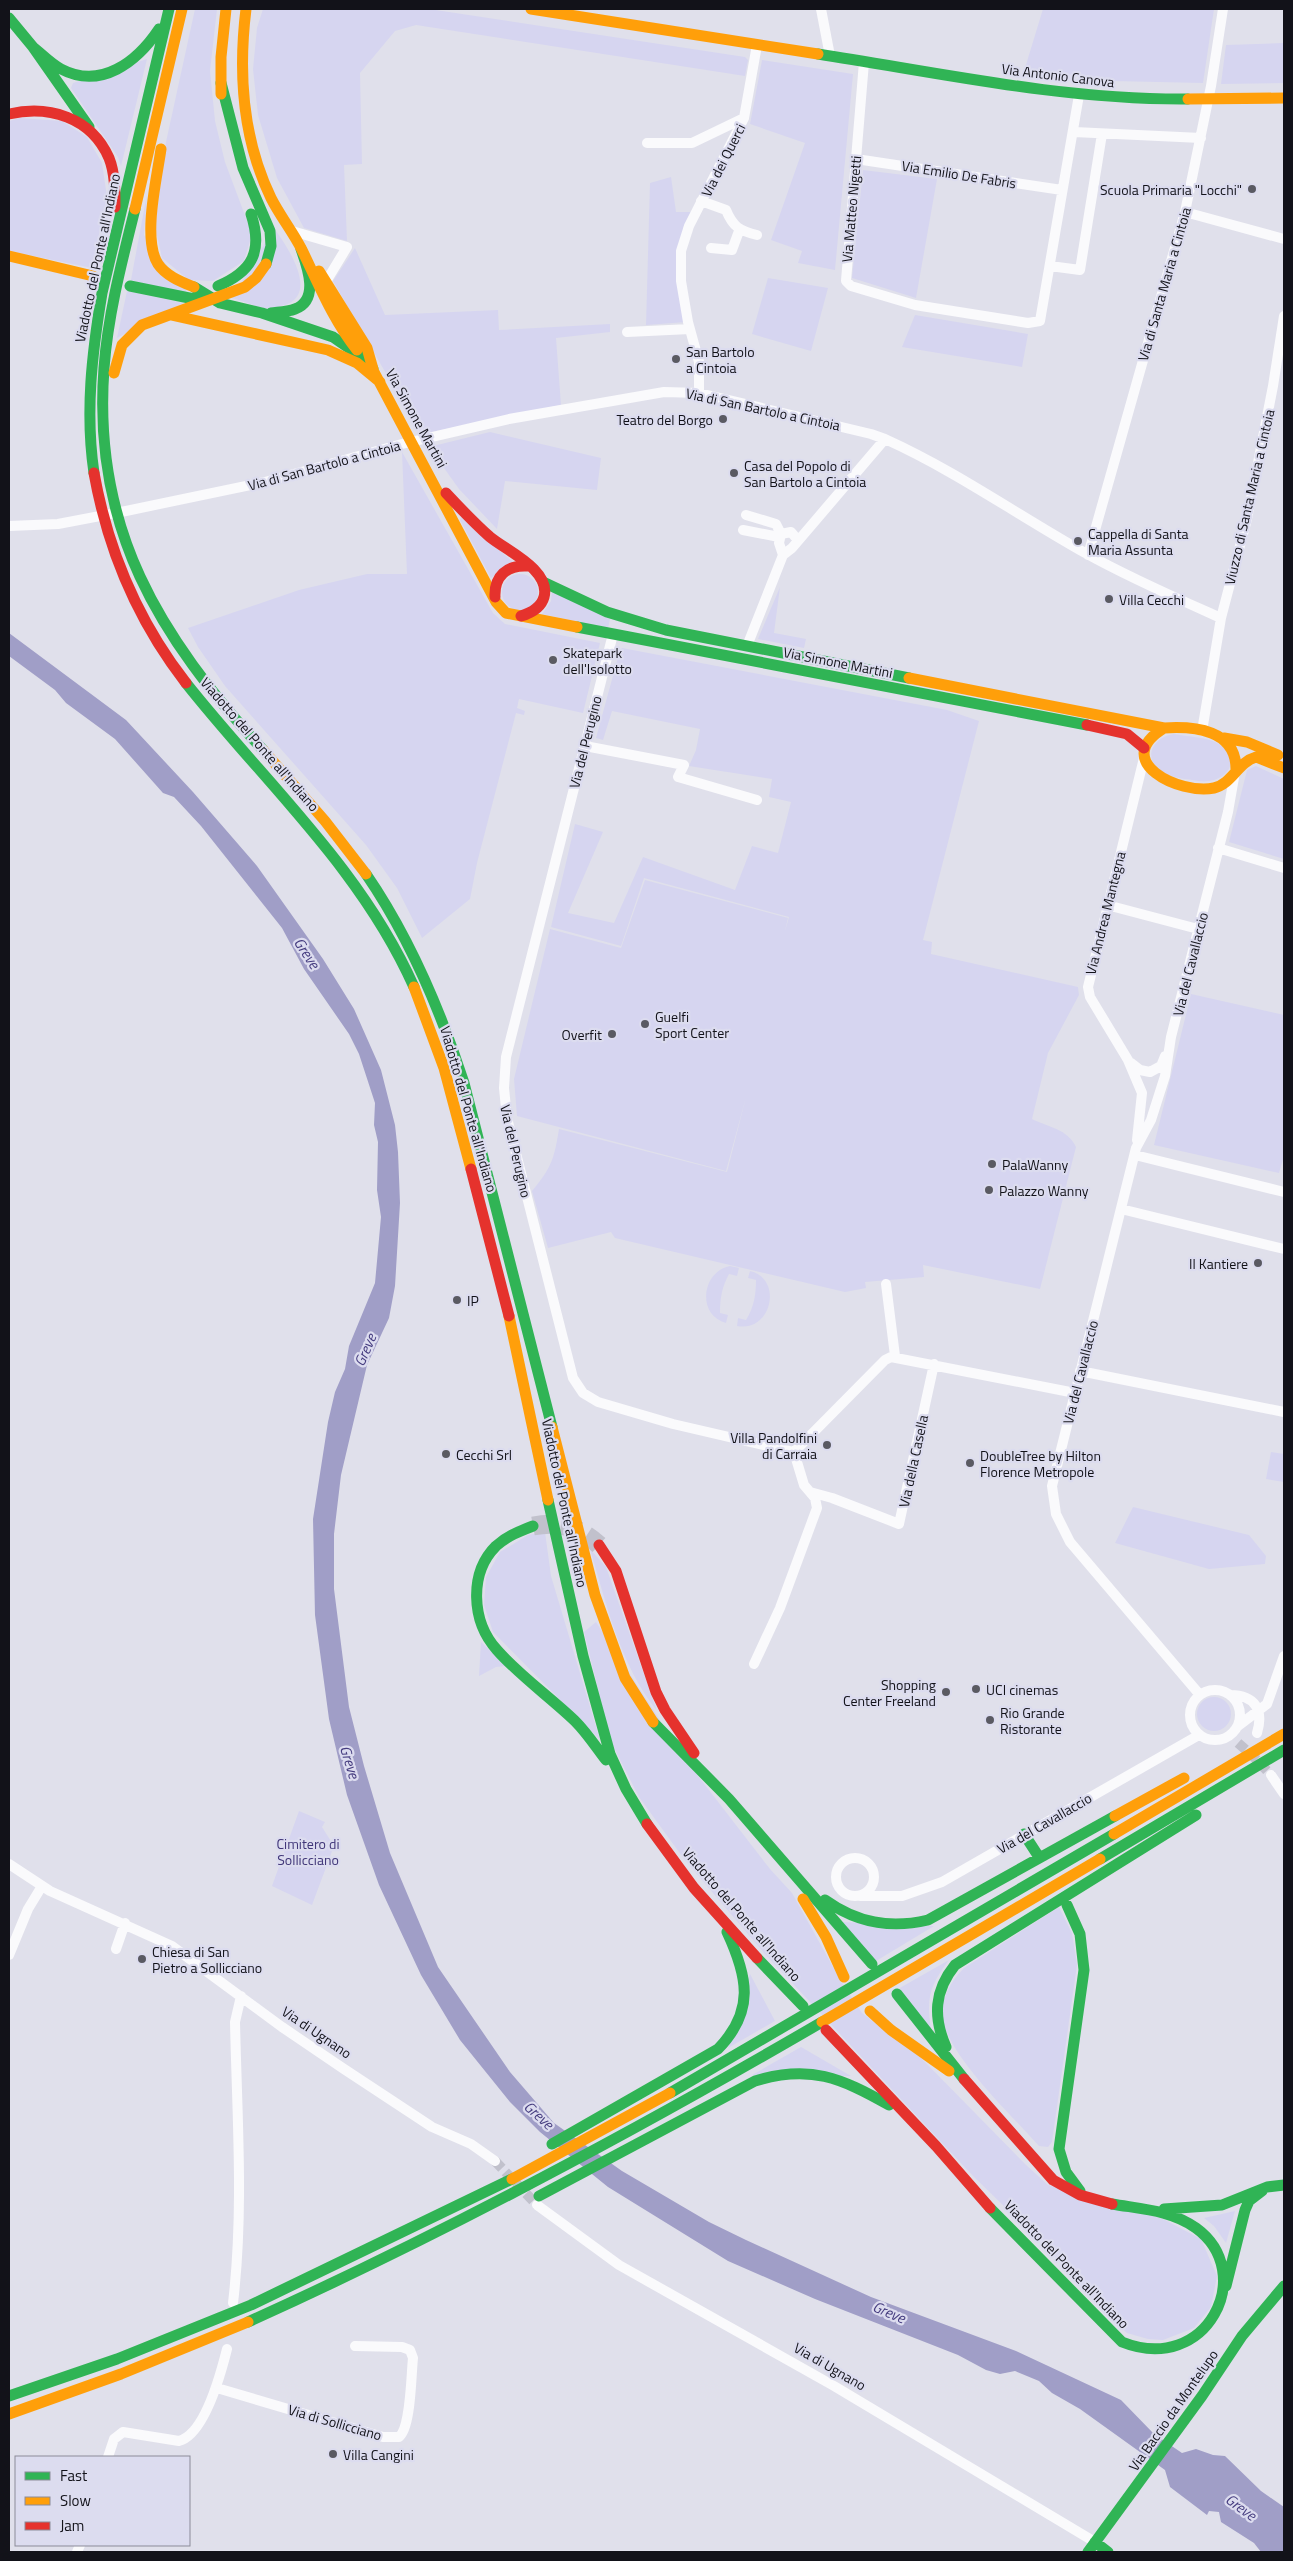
<svg xmlns="http://www.w3.org/2000/svg" width="1293" height="2561" font-family="'Titillium Web',sans-serif">
<style>
.green{fill:#d6d5f0}
.water{fill:#a09ec7}
.lines{fill:none;stroke-linecap:round;stroke-linejoin:round}
.street-tunnel{stroke:#c1c1cc;stroke-width:10;stroke-dasharray:10 5;stroke-linecap:butt}
.highway-tunnel{stroke:#c1c1cc;stroke-width:19;stroke-dasharray:19 9;stroke-linecap:butt}
.street{stroke:#fafafc;stroke-width:10}
.fast{stroke:#30b455;stroke-width:11}
.slow{stroke:#ff9f0a;stroke-width:11}
.jam{stroke:#e5322d;stroke-width:11}
.poi-dot{fill:#5a5a62;stroke:#dcdcef;stroke-width:2}
.labels{text-anchor:middle;dominant-baseline:central;stroke-width:4.5;stroke-linejoin:round;paint-order:stroke}
.street-label{font-size:14px;fill:#121219;stroke:#dcdcef}
.poi-label{font-size:14px;fill:#121219;stroke:#dcdcef;text-anchor:start}
.park-label{font-size:14px;fill:#403678;stroke:#dcdcef}
.water-label{font-size:15px;font-style:italic;fill:#453c7f;stroke:#dcdcef}
</style>
<rect width="100%" height="100%" fill="#e0e0eb"/>
<path class="green" d="M195,9H217L210,71L215,121L225,162L252,234L244,261L213,281L189,280L162,258L155,227L166,142Z
M263,9H429L745,57L748,60L745,76L416,25L395,31L360,73L362,164L344,165L347,241L304,228L277,178L258,115L253,69L257,28Z
M1043,9H1214L1203,83L1112,81L1025,68Z
M1284,43V83L1221,84L1226,45Z
M147,59L121,166L118,157L71,88L73,83Z
M762,60L853,74L835,270L798,263L802,251L771,240L805,143L750,124Z
M20,118L62,121L87,137L102,163L107,197L92,268L9,251V121Z
M863,170L937,179L916,298L852,278Z
M671,177L676,212H691L683,228L686,322L646,325L650,183Z
M147,194L144,235L190,296L131,280Z
M274,228C286,245 320,293 285,305C280,306 274,309 270,309C257,308 244,301 232,298Z
M355,248L385,315L498,310L499,330L610,324V332L556,338L561,405L422,434L419,431L333,281Z
M768,278L828,288L811,351L752,334Z
M127,291L184,303L117,338Z
M915,315L1028,334L1022,367L902,347Z
M490,432L601,458L597,490L505,481L497,529L459,489L429,447Z
M402,452L493,613L505,624L600,643L583,713L519,699L517,708L525,711L524,715L516,713L477,863L470,899L422,938L397,888L366,845L225,686L198,647L188,628L299,590L367,574H407Z
M461,517L513,562L491,578L460,520Z
M502 592a18 18 0 1 1 36 0a18 18 0 1 1-36 0Z
M780,587L774,633L806,639L804,648L758,639Z
M552,591L610,619L608,628L542,614L551,601Z
M622,648L947,710L979,721L923,940L932,942L931,954L1078,987L1079,995L1048,1053L1032,1119C1048,1127 1068,1129 1076,1147L1040,1289L923,1265L924,1277L865,1282L866,1288L845,1292L615,1238L611,1232L548,1248L532,1191C552,1167 554,1159 559,1129L727,1172L746,1097L726,1171L517,1116L514,1079L550,929L621,948L645,880L788,918L785,931L789,917L644,878L621,946L551,927L575,824L603,832L568,913L614,923L643,857L735,890L752,846L778,853L791,802L769,797L772,779L689,766L696,750L700,729L612,711L603,740L596,738L620,650Z
M1174,734C1189,737 1211,737 1222,746C1243,763 1223,785 1198,781C1188,779 1172,778 1164,773C1141,760 1152,737 1174,734Z
M1256,766L1284,779V859L1229,842L1247,770Z
M1191,994L1284,1015V1156L1279,1173L1154,1145Z
M730,1266L739,1268L737,1276L729,1274C722,1287 720,1298 720,1313L728,1315L726,1323C696,1315 702,1271 730,1266Z
M750,1271C784,1279 771,1333 737,1326L738,1318L746,1320C754,1307 756,1295 756,1280L748,1278Z
M1271,1452L1284,1454V1482L1266,1479Z
M1133,1507L1249,1535L1266,1556L1265,1564L1209,1569L1115,1543Z
M545,1532L551,1576L600,1740L493,1632L484,1605L486,1577L500,1552L528,1535Z
M590,1549L606,1567L657,1711C620,1664 607,1606 590,1549Z
M596,1622L688,1763L770,1869L792,1893L842,1983L862,2013L921,2058L1025,2164L1048,2185L1163,2219L1201,2239L1217,2276L1211,2307L1194,2328L1163,2340L1148,2339L1127,2333L1106,2315L1047,2248L973,2176L765,1954L684,1859L639,1797L611,1742L584,1632Z
M481,1642L506,1666L496,1667L479,1676Z
M1197 1714a17 17 0 1 1 34 0a17 17 0 1 1-34 0Z
M299,1811L325,1822L322,1827L334,1846L312,1905L272,1886Z
M1059,1907L1072,1933L1077,1965L1052,2142L1048,2147L1039,2146C1014,2117 941,2050 942,2012C942,1996 953,1979 964,1968Z
M842,1922L934,1926L876,1961Z
M949,1960C930,1985 926,1998 931,2029L898,1989Z
M750,1974L775,2021L728,2048Z
M801,2047L851,2076L752,2075Z
M1235,2211L1226,2243L1214,2226L1204,2218Z"/>
<path class="water" d="M9,633L126,720L193,792L257,866L323,959L354,1009L381,1070L395,1125L398,1152L400,1203L395,1286L389,1318L367,1365L341,1475L334,1534V1589L349,1707L364,1766L390,1853L438,1967L510,2072L554,2123L622,2171L709,2222L746,2240L871,2297L1016,2351L1121,2400L1154,2434L1182,2453L1196,2449L1213,2455L1225,2456L1261,2491L1284,2507V2552H1261L1254,2543L1221,2522L1219,2512L1209,2511L1207,2515L1170,2487L1165,2470L1080,2409L1052,2393L1039,2381L1015,2371L1000,2374L986,2370L958,2355L815,2299L728,2261L608,2187L540,2132L510,2102L460,2040L421,1975L379,1885L347,1795L329,1719L315,1615L313,1519L328,1422L335,1392L345,1369L349,1346L375,1283L381,1217L377,1190L378,1142L374,1125L375,1103L359,1054L349,1034L304,969L282,928L201,826L174,797L163,793L115,739L66,703L55,690L9,656Z"/>
<g class="lines">
<path class="street-tunnel" d="M1238,1743L1254,1757L1271,1775
M495,2161L537,2205"/>
<path class="highway-tunnel" d="M533,1526C560,1521 579,1527 599,1545"/>
<path class="street" d="M821,9L830,56
M864,62L846,281L851,286L915,305L1028,323L1040,321L1079,95
M1074,132L1201,138
M647,143H692L744,118
M856,159L1062,190
M701,201L726,210C733,227 740,231 757,235
M1185,212L1284,239
M292,231L347,247L327,280
M711,248L732,250L739,231
M1050,266L1080,270L1102,134
M627,332L690,329
M699,393V362L688,322L681,281V251L689,226L744,118L757,45
M746,515L776,524L781,534
M9,526L58,524L126,511L265,482L402,444L509,419L664,392L699,393L871,434L885,439C956,471 1019,516 1087,554C1130,578 1176,598 1221,618
M743,530L779,537
M783,555L779,543L781,534L791,532L797,539
M1088,555L1185,212L1211,86L1223,9
M613,634L506,1057L504,1088L507,1118L573,1378L583,1393L598,1402L673,1424L794,1452
M747,646L783,555L792,548L885,439
M1202,731L1221,618L1247,519L1273,386L1284,316
M585,746L684,765L678,777L757,800
M1218,848L1284,868
M1107,905L1198,929
M1131,1063L1140,1070L1150,1072L1161,1066L1165,1056
M1137,1140L1142,1093L1128,1060L1090,997L1088,987L1144,758
M1135,1155L1284,1192
M1121,1209L1284,1249
M886,1284L895,1356
M1080,1371L1284,1412
M794,1452L885,1360L891,1357L1075,1393
M810,1492L832,1498L899,1524L934,1364
M754,1664L780,1608L817,1508L815,1498L804,1485L794,1452
M1190 1715a25 25 0 1 1 50 0a25 25 0 1 1-50 0Z
M1200,1695L1070,1542L1056,1514L1052,1486L1136,1148L1151,1120L1165,1076L1171,1037L1228,812L1235,772
M1230,1695C1255,1695 1264,1710 1257,1733
M1238,1726L1267,1704L1284,1656
M1271,1775L1284,1794
M836 1877a19 19 0 1 1 38 0a19 19 0 1 1-38 0Z
M9,1864L50,1891L172,1946L282,2027L344,2069L432,2127L471,2144L495,2161
M860,1896H902L942,1882L1199,1735
M116,1949L125,1923
M9,1955L28,1909L42,1886
M537,2205L619,2265L834,2386L1095,2542
M233,2303C244,2210 237,2116 235,2022L241,1996
M217,2388L383,2437H399C411,2428 411,2376 413,2358L410,2350L402,2347L355,2346
M108,2457L114,2439L123,2432L179,2441C205,2434 221,2373 227,2349
M77,2552L80,2545"/>
<path class="fast" d="M9,18L33,47L89,127
M33,47C42,54 50,63 61,69C101,90 137,62 159,29
M818,54C941,73 1063,100 1188,99
M221,83L243,168L270,231L271,246L266,264
M135,209C122,261 108,314 104,368C92,529 159,636 263,750
M130,286L204,301
M218,286C253,271 263,251 251,214
M194,287L220,303L262,313L333,337L359,355L373,369
M271,313C278,312 287,312 295,309C320,300 307,266 301,249
M94,473C85,412 92,353 102,293L169,9
M543,582L607,612L666,630L909,678
M577,627L1087,725
M186,683C265,783 361,868 414,987
M366,874C410,938 440,1009 464,1083L552,1427
M548,1500L583,1656L610,1754L626,1789L647,1824
M533,1526C520,1531 507,1536 496,1546C469,1573 471,1621 497,1650C520,1676 550,1697 575,1721C587,1733 596,1747 606,1760
M653,1722L729,1799L872,1964
M1024,1834L1037,1854
M1100,1859L1284,1750
M825,1900C857,1923 890,1929 928,1920L1115,1816
M1067,1905L1080,1934L1084,1970L1059,2149L1066,2172L1080,2191
M757,1958L803,2006
M897,1994L964,2079
M946,2047C933,2017 934,1991 955,1965L1196,1815
M670,2093L1114,1834
M552,2144L718,2049C755,2011 748,1977 727,1932
M539,2196L755,2081C810,2064 841,2078 889,2105
M990,2208L1122,2342C1207,2376 1258,2273 1196,2228C1171,2210 1140,2209 1112,2204
M1164,2209L1222,2205L1267,2187L1284,2185
M1226,2286L1245,2210L1249,2201L1262,2191
M248,2322C445,2233 635,2131 822,2022
M9,2396L117,2359L251,2305L512,2179
M1095,2542L1108,2552
M1088,2552L1202,2396L1242,2336L1284,2286"/>
<path class="slow" d="M246,9C238,74 242,138 271,198C280,216 293,232 302,250C319,285 333,320 357,350
M531,9L818,54
M221,94V57L226,9
M1188,99L1284,98
M161,149C157,178 142,239 158,264C166,276 182,282 194,287
M135,209L182,9
M9,256L93,276
M319,271L367,348L373,369
M171,315L328,350L357,363L380,382
M374,372L496,602L506,613L577,627
M114,373L122,345L142,325L245,287L256,278L266,264
M909,678L1164,728C1195,726 1236,730 1236,769
M1164,728C1110,761 1179,795 1214,788C1232,784 1238,762 1256,757L1284,768
M1224,738L1247,742L1278,755
M263,750L325,821L366,874
M414,987L444,1068L471,1169
M509,1316L548,1500
M552,1427L595,1595L625,1678L653,1722
M1115,1816L1184,1778
M1114,1834L1284,1734
M803,1899L826,1937L844,1977
M870,2011L891,2030L949,2071
M822,2022L1100,1859
M512,2179L670,2093
M9,2414L121,2374L248,2322"/>
<path class="jam" d="M9,114C49,105 91,117 109,158C115,173 115,191 115,207
M94,473C108,551 137,620 186,683
M446,493C460,508 474,523 490,537C507,551 551,570 544,597C541,608 531,613 521,616
M495,597C494,576 507,565 527,566
M1087,725L1127,734L1144,748
M471,1169L509,1316
M599,1545L616,1571L656,1692L665,1710L694,1753
M647,1824L694,1888L757,1958
M826,2030L936,2146L990,2208
M964,2079L1053,2180L1080,2195L1112,2204"/>
</g>
<g class="poi-dot">
<circle cx="1252" cy="189" r="5"/>
<circle cx="676" cy="359" r="5"/>
<circle cx="723" cy="419" r="5"/>
<circle cx="734" cy="473" r="5"/>
<circle cx="1078" cy="541" r="5"/>
<circle cx="1109" cy="599" r="5"/>
<circle cx="553" cy="660" r="5"/>
<circle cx="645" cy="1024" r="5"/>
<circle cx="612" cy="1034" r="5"/>
<circle cx="992" cy="1164" r="5"/>
<circle cx="989" cy="1190" r="5"/>
<circle cx="1258" cy="1263" r="5"/>
<circle cx="457" cy="1300" r="5"/>
<circle cx="827" cy="1445" r="5"/>
<circle cx="446" cy="1454" r="5"/>
<circle cx="970" cy="1463" r="5"/>
<circle cx="976" cy="1689" r="5"/>
<circle cx="946" cy="1692" r="5"/>
<circle cx="990" cy="1720" r="5"/>
<circle cx="142" cy="1959" r="5"/>
<circle cx="333" cy="2454" r="5"/>
</g>
<g class="labels">
<g class="street-label">
<text transform="translate(1058 75) rotate(7)">Via Antonio Canova</text>
<text transform="translate(723 160) rotate(-63)">Via dei Querci</text>
<text transform="translate(959 174) rotate(9)">Via Emilio De Fabris</text>
<text transform="translate(851 209) rotate(-85)">Via Matteo Nigetti</text>
<text transform="translate(97 258) rotate(-78)">Viadotto del Ponte all'Indiano</text>
<text transform="translate(1164 284) rotate(-74)">Via di Santa Maria a Cintoia</text>
<text transform="translate(763 409) rotate(12)">Via di San Bartolo a Cintoia</text>
<text transform="translate(417 418) rotate(61)">Via Simone Martini</text>
<text transform="translate(324 465) rotate(-15)">Via di San Bartolo a Cintoia</text>
<text transform="translate(1249 497) rotate(-77)">Viuzzo di Santa Maria a Cintoia</text>
<text transform="translate(838 662) rotate(11)">Via Simone Martini</text>
<text transform="translate(585 742) rotate(-76)">Via del Perugino</text>
<text transform="translate(260 744) rotate(49)">Viadotto del Ponte all'Indiano</text>
<text transform="translate(1105 913) rotate(-76)">Via Andrea Mantegna</text>
<text transform="translate(1190 964) rotate(-76)">Via del Cavallaccio</text>
<text transform="translate(469 1109) rotate(74)">Viadotto del Ponte all'Indiano</text>
<text transform="translate(516 1151) rotate(77)">Via del Perugino</text>
<text transform="translate(1080 1372) rotate(-76)">Via del Cavallaccio</text>
<text transform="translate(913 1461) rotate(-78)">Via della Casella</text>
<text transform="translate(565 1503) rotate(78)">Viadotto del Ponte all'Indiano</text>
<text transform="translate(1044 1823) rotate(-30)">Via del Cavallaccio</text>
<text transform="translate(742 1914) rotate(49)">Viadotto del Ponte all'Indiano</text>
<text transform="translate(317 2032) rotate(34)">Via di Ugnano</text>
<text transform="translate(1067 2264) rotate(46)">Viadotto del Ponte all'Indiano</text>
<text transform="translate(830 2366) rotate(30)">Via di Ugnano</text>
<text transform="translate(1173 2410) rotate(-55)">Via Baccio da Montelupo</text>
<text transform="translate(335 2422) rotate(16)">Via di Sollicciano</text>
</g>
<g class="poi-label">
<text x="1242" y="189" text-anchor="end">Scuola Primaria "Locchi"</text>
<text x="686" y="351">San Bartolo<tspan x="686" dy="16">a Cintoia</tspan></text>
<text x="713" y="419" text-anchor="end">Teatro del Borgo</text>
<text x="744" y="465">Casa del Popolo di<tspan x="744" dy="16">San Bartolo a Cintoia</tspan></text>
<text x="1088" y="533">Cappella di Santa<tspan x="1088" dy="16">Maria Assunta</tspan></text>
<text x="1119" y="599">Villa Cecchi</text>
<text x="563" y="652">Skatepark<tspan x="563" dy="16">dell'Isolotto</tspan></text>
<text x="655" y="1016">Guelfi<tspan x="655" dy="16">Sport Center</tspan></text>
<text x="602" y="1034" text-anchor="end">Overfit</text>
<text x="1002" y="1164">PalaWanny</text>
<text x="999" y="1190">Palazzo Wanny</text>
<text x="1248" y="1263" text-anchor="end">Il Kantiere</text>
<text x="467" y="1300">IP</text>
<text x="817" y="1437" text-anchor="end">Villa Pandolfini<tspan x="817" dy="16">di Carraia</tspan></text>
<text x="456" y="1454">Cecchi Srl</text>
<text x="980" y="1455">DoubleTree by Hilton<tspan x="980" dy="16">Florence Metropole</tspan></text>
<text x="936" y="1684" text-anchor="end">Shopping<tspan x="936" dy="16">Center Freeland</tspan></text>
<text x="986" y="1689">UCI cinemas</text>
<text x="1000" y="1712">Rio Grande<tspan x="1000" dy="16">Ristorante</tspan></text>
<text x="152" y="1951">Chiesa di San<tspan x="152" dy="16">Pietro a Sollicciano</tspan></text>
<text x="343" y="2454">Villa Cangini</text>
</g>
<g class="park-label">
<text x="308" y="1843">Cimitero di<tspan x="308" dy="16">Sollicciano</tspan></text>
</g>
<g class="water-label">
<text transform="translate(307 953) rotate(57)">Greve</text>
<text transform="translate(365 1350) rotate(-67)">Greve</text>
<text transform="translate(350 1762) rotate(73)">Greve</text>
<text transform="translate(539 2115) rotate(42)">Greve</text>
<text transform="translate(889 2312) rotate(23)">Greve</text>
<text transform="translate(1241 2507) rotate(36)">Greve</text>
</g>
</g>
<rect width="1293" height="2561" fill="none" stroke="#121219" stroke-width="20"/>
<rect x="15" y="2456" width="175" height="90" fill="#dcdcef" stroke="#8b8b99"/>
<rect x="25" y="2472" width="25" height="8" fill="#30b455" stroke="#8b8b99"/>
<text x="60" y="2481" font-size="15" fill="#121219">Fast</text>
<rect x="25" y="2497" width="25" height="8" fill="#ff9f0a" stroke="#8b8b99"/>
<text x="60" y="2506" font-size="15" fill="#121219">Slow</text>
<rect x="25" y="2522" width="25" height="8" fill="#e5322d" stroke="#8b8b99"/>
<text x="60" y="2531" font-size="15" fill="#121219">Jam</text>
</svg>
